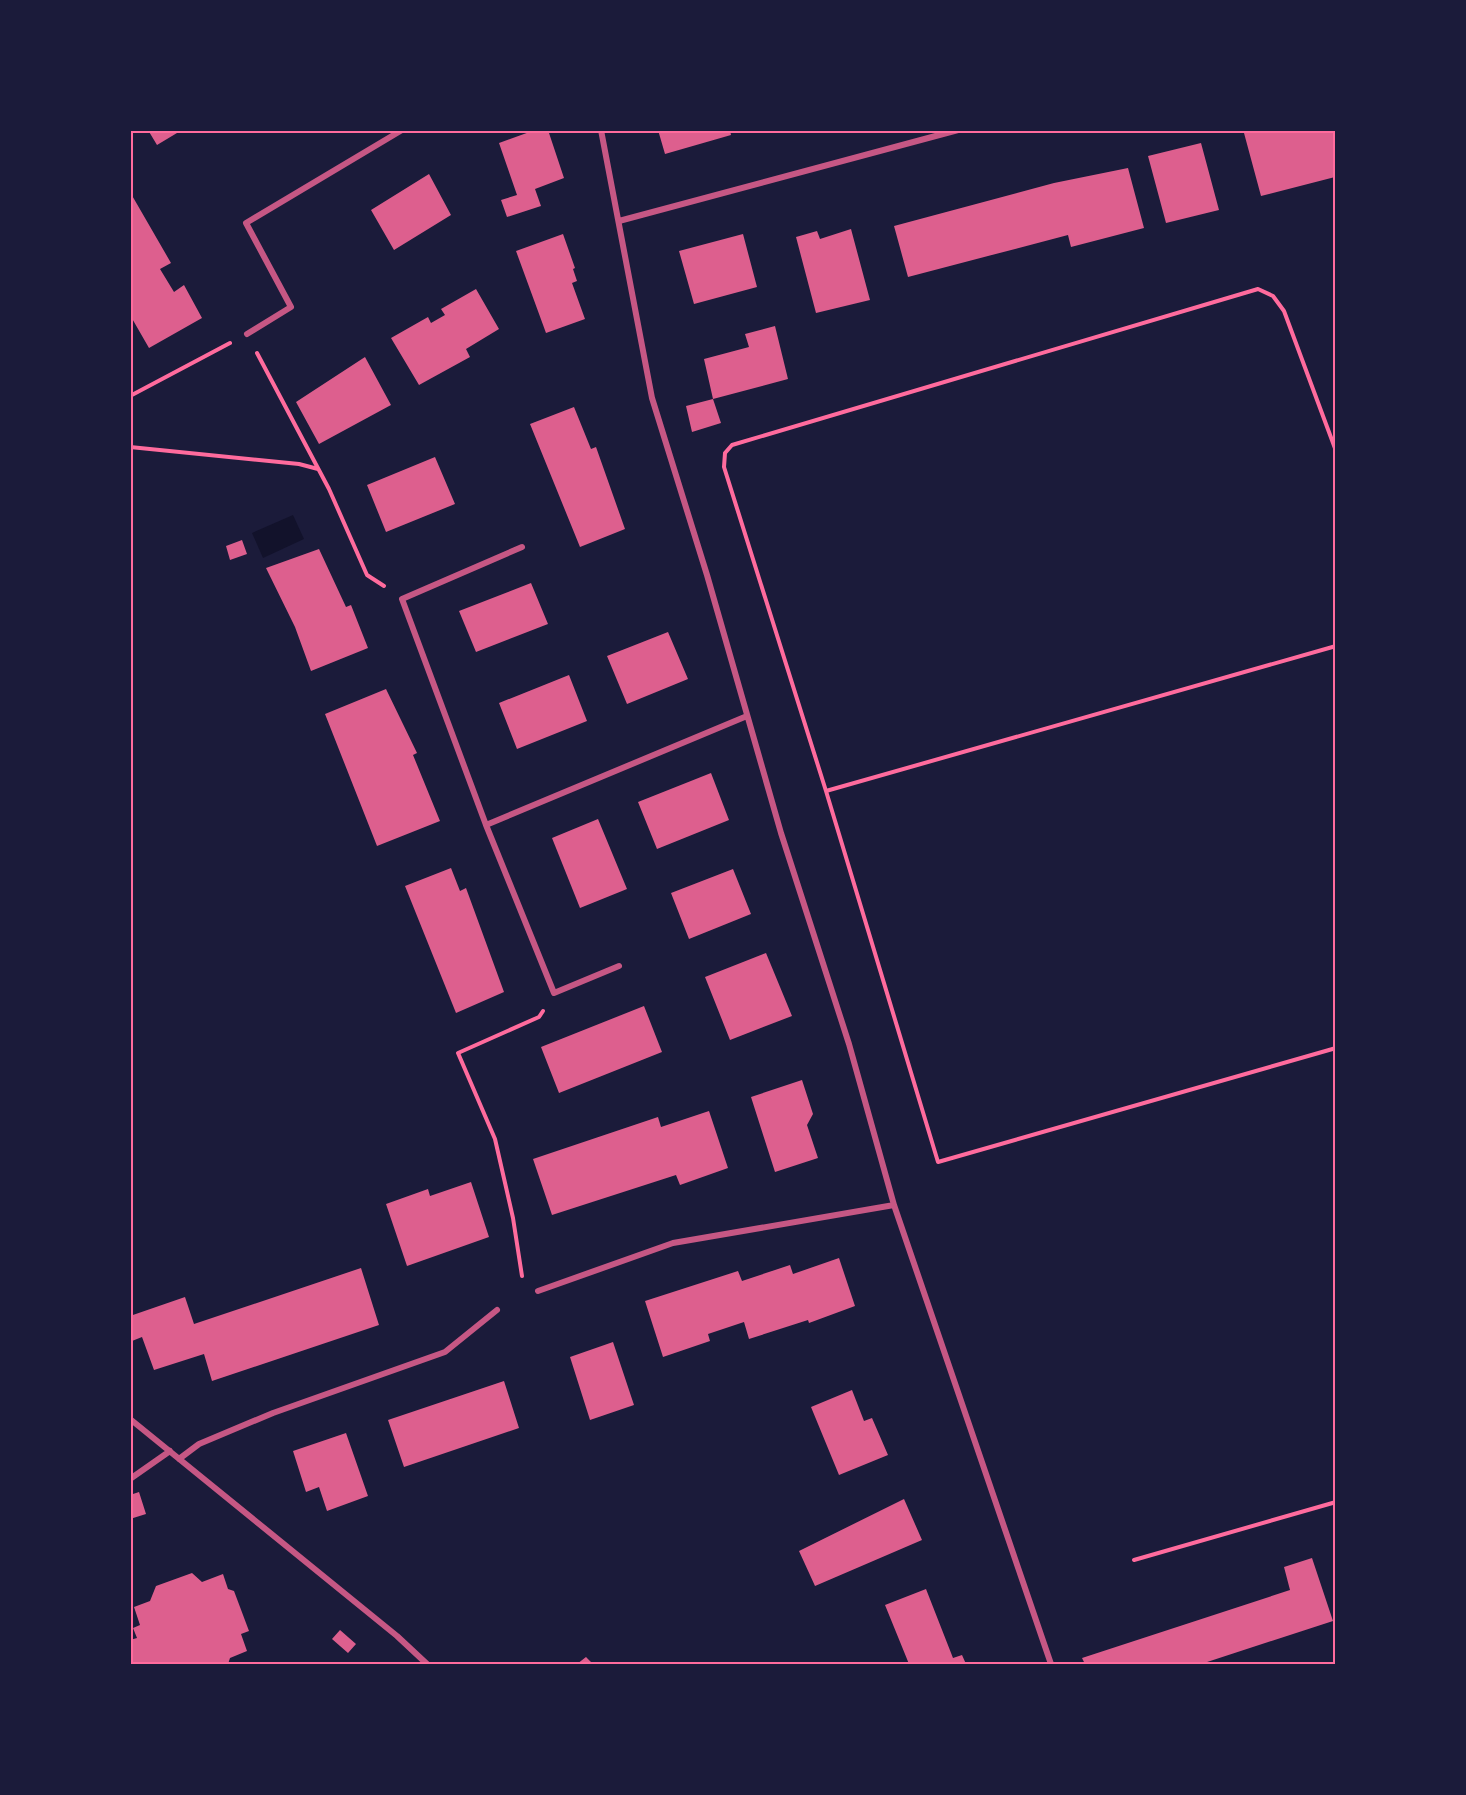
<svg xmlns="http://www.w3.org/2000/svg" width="1466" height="1795" font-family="Arial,sans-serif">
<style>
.water{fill:#12122b}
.building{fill:#dd5f8e}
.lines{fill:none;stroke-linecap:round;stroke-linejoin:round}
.path{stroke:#ff6b9d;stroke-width:4}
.minor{stroke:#c65784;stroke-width:6}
.neatline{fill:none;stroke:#ff6b9d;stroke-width:2}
</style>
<rect width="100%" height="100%" fill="#1b1b3a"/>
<path class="water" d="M293,515L304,539L263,558L252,533Z"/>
<path class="building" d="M148,130H182L157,145Z
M535,130H548L564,178L535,189L541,206L507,217L501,200L517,195L499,143Z
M658,130H730L731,135L665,154Z
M1254,130H1335V177L1261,196L1244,133Z
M1201,143L1219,210L1166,223L1148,156Z
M1128,168L1144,228L1071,247L1068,235L908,277L894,226L1054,183Z
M429,174L451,215L394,250L371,210Z
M130,192L171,263L160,269L174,292L184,285L202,318L149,348L130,315Z
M851,229L870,300L816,313L796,237L817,231L820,239Z
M563,234L575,268L573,269L577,281L572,283L585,319L546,333L516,251Z
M743,234L757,287L694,304L679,251Z
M476,289L499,329L466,349L470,357L419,385L391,338L428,317L431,323L445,315L441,309Z
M775,326L788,379L713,399L721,423L692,432L686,406L713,399L704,359L749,347L745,334Z
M365,357L391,405L319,444L296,402Z
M574,407L591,449L596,447L625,529L580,547L530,424Z
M435,457L455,504L386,532L367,485Z
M242,540L247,554L230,560L226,546Z
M319,549L346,607L351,605L368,648L311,671L295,627L266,568Z
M531,583L548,624L476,652L459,611Z
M668,632L688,679L627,704L607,656Z
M569,675L587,721L517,749L499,703Z
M386,689L417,753L413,755L440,821L377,846L325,714Z
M711,773L729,820L657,849L638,802Z
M598,819L627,889L580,908L552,838Z
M451,868L460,891L466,888L504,992L456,1013L405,886Z
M733,869L751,914L689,939L671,893Z
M766,953L792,1016L730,1040L705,977Z
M644,1006L662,1052L559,1093L541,1047Z
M802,1080L813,1114L807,1125L818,1158L775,1172L751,1097Z
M709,1111L728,1168L680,1185L676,1175L552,1215L533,1159L658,1117L661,1127Z
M471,1182L489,1237L407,1266L386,1204L428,1189L430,1196Z
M839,1258L855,1306L809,1323L808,1320L749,1339L744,1322L708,1334L710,1341L663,1357L645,1301L738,1271L742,1281L790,1265L793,1274Z
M361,1268L379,1325L212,1381L204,1354L154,1370L142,1337L132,1341L130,1339V1316L185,1297L194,1324Z
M613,1342L634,1405L590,1420L570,1357Z
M504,1381L519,1428L404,1467L388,1420Z
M852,1390L864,1421L872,1418L888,1455L839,1475L811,1407Z
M346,1433L368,1496L327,1511L319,1487L306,1492L293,1451Z
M139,1492L146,1514L130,1519V1495Z
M904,1499L922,1540L815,1586L799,1551Z
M1312,1558L1333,1621L1201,1664H1085L1082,1658L1290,1590L1284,1567Z
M192,1573L202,1582L223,1574L228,1589L234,1591L249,1631L241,1634L247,1651L230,1658L228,1664H130V1640L137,1638L133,1628L140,1625L134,1607L150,1601L156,1586Z
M926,1589L953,1658L962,1655L966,1664H909L885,1605Z
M340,1630L356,1644L348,1653L332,1639Z
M586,1657L593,1664H577Z"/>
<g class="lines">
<path class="path" d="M257,353L329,489L367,575L384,586
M130,396L230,343
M130,447L299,464L318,469
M1336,646L826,791L938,1162L1336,1048
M826,791L724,467L725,453L732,445L1258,289L1273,296L1284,311L1336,451
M522,1276L513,1218L495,1139L458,1053L539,1017L543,1011
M1134,1560L1336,1502"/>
<path class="minor" d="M601,130L652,398L707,575L781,833L849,1044L894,1205L1051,1664
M619,221L958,130
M247,334L291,307L246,223L402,130
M486,825L402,599L522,547
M619,966L554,993L486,825L747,716
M538,1291L673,1243L894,1205
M130,1419L397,1636L427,1664
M179,1459L199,1444L273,1413L445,1352L497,1310
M130,1479L170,1451"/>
</g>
<rect width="1466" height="1795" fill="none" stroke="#1b1b3a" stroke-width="264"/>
<rect x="132" y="132" width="1202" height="1531" class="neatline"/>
</svg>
